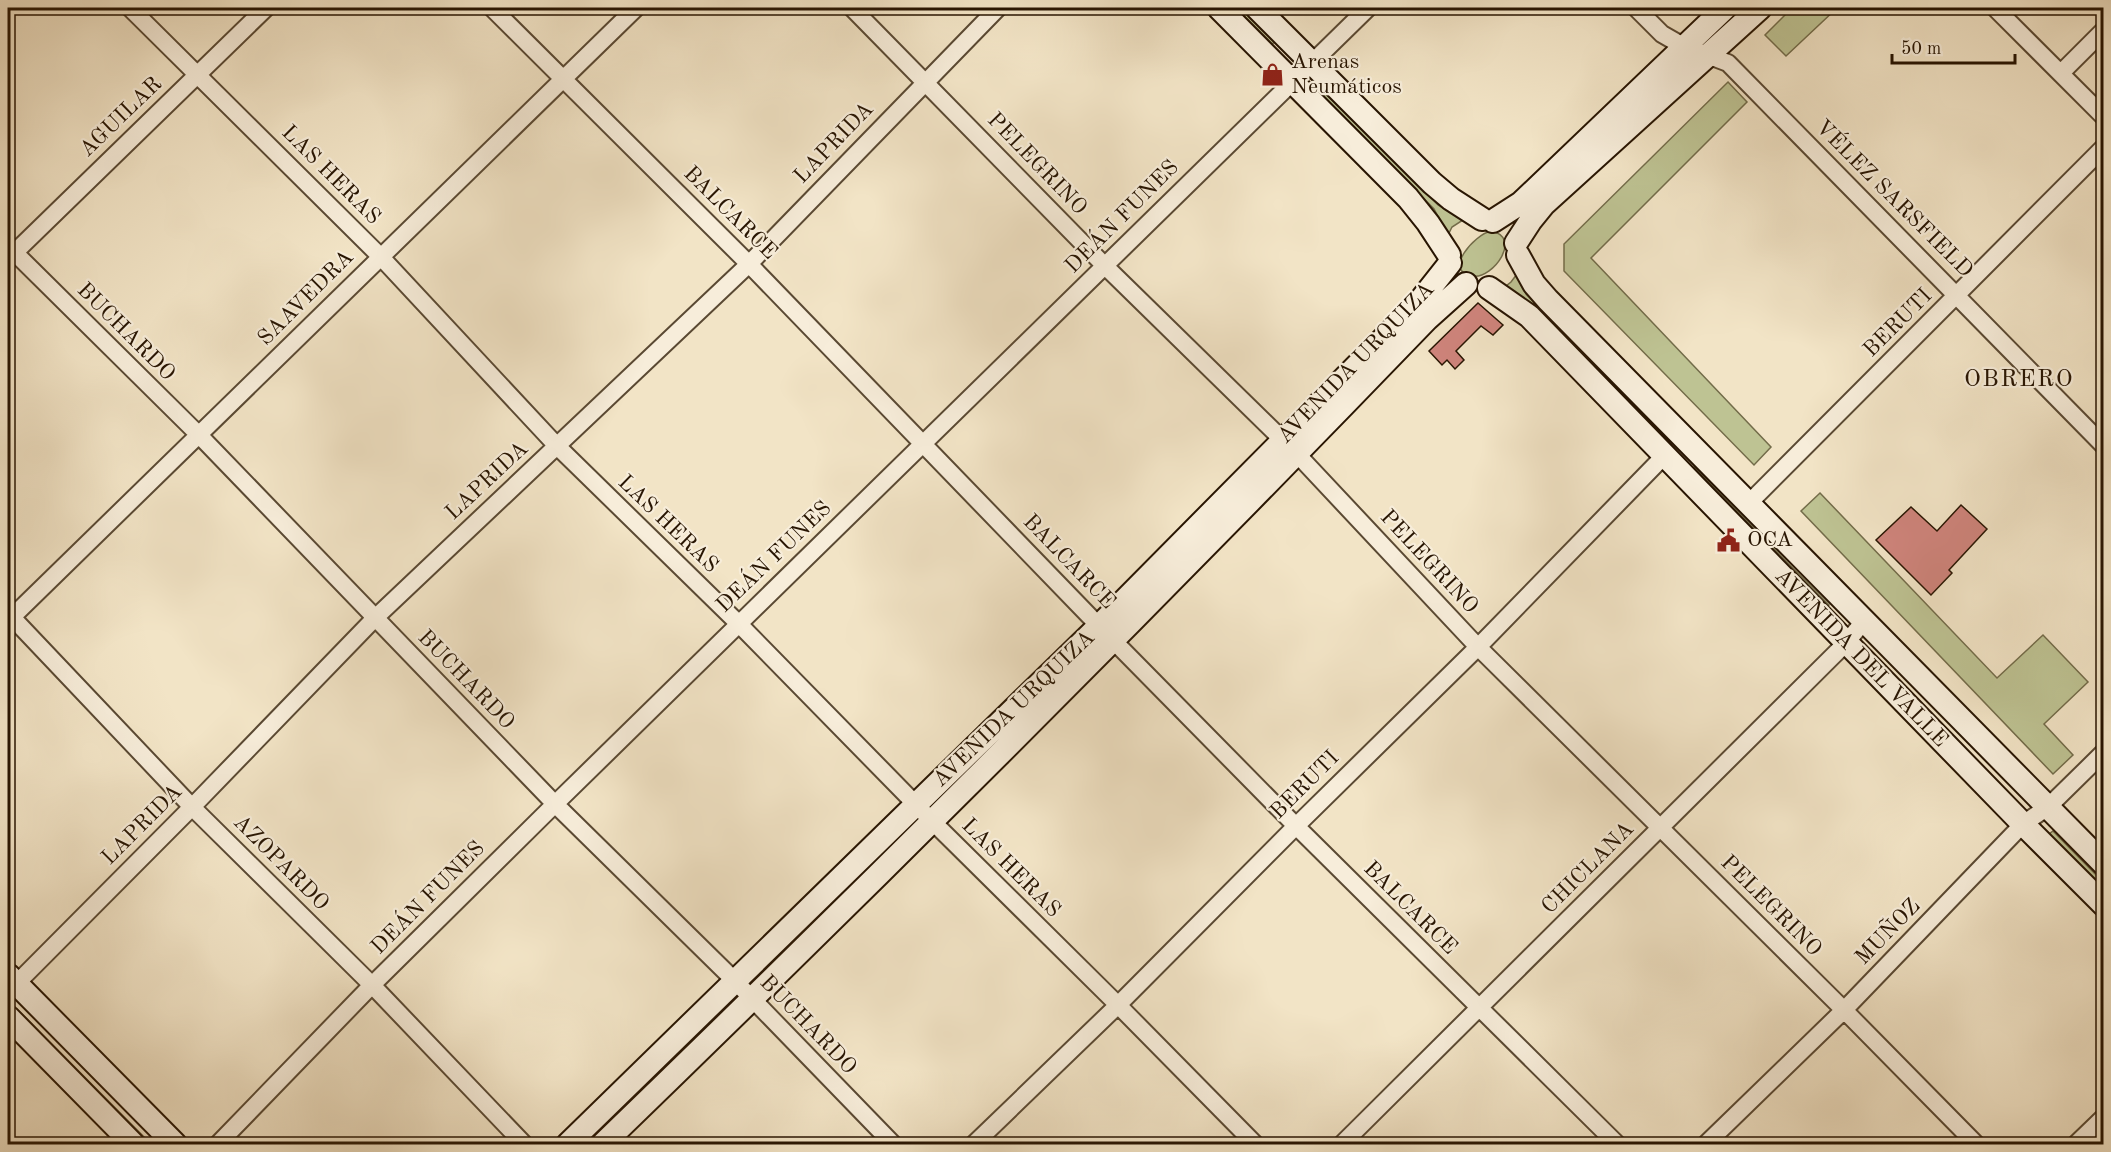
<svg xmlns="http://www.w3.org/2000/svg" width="2111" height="1152" font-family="'Old Standard TT',serif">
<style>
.green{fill:#bec393;stroke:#736c4a;stroke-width:1.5}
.building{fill:#cf847c;stroke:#281502;stroke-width:1.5}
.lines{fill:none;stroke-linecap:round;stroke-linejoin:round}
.minor-casing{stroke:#5a4933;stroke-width:20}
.secondary-casing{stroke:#281502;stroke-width:26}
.minor{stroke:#f7edda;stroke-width:16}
.secondary{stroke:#f7edda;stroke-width:22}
.labels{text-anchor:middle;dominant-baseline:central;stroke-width:4.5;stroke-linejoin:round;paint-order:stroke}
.poi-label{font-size:22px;fill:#281502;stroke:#f7edda;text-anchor:start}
.street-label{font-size:22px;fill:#281502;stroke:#f7edda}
.neighbourhood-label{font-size:24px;letter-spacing:1.5px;fill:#281502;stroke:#f7edda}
</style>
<rect width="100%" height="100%" fill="#f2e4c6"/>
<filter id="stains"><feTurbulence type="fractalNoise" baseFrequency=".00333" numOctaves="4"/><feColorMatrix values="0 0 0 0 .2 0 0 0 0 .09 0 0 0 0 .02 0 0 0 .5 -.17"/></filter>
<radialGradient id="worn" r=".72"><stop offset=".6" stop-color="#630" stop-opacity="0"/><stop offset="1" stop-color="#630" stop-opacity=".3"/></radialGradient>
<path class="green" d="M1236,8H1243L1276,41L1272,44Z
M1792,8H1837L1786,56L1765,35Z
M1315,81L1438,205L1463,220L1452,227L1448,235L1434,209L1311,84Z
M1728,82L1747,102L1591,258L1771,447L1754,465L1564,271V244Z
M1491,231C1523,237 1493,279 1473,276C1441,272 1475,234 1491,231Z
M1517,274L1526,294L1650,423L1646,426L1502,289L1511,282Z
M1694,467L1829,605L1826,608L1690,470Z
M1820,493L1997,678L2043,635L2088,682L2044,724L2073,755L2053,774L1801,511Z
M2053,831L2103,882V889L2049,834Z
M900,833L902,835L769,968L767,966Z
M17,1009L151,1144H145L14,1013Z
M711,1016L713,1018L587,1144H582Z"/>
<path class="building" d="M1478,303L1503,325L1493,335L1481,326L1456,351L1464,360L1455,369L1447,360L1442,365L1429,351Z
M1961,505L1987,529L1949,570L1952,573L1931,595L1876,540L1911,507L1937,531Z"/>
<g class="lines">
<defs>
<path id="minor" d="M130,8L380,256L557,446L739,624L932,821L1118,1005L1255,1144
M492,8L749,264L1099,626L1296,826L1617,1144
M852,8L1105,266L1297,454L1478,647L1844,1010L1976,1144
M1636,8L1662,34L1683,46L1728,63L2104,446
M1995,8L2104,117
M2061,73L2104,30
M8,246L199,435L555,804L735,981L893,1144
M8,259L266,8
M1749,503L2104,147
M8,613L192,807L372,985L524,1144
M8,621L636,8
M8,988L16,984L192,807L375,618L749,264L998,8
M218,1144L372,985L555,804L1368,8
M974,1144L1118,1005L1296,826L1478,647L1664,456
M1342,1144L1846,643L1864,621
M1706,1144L1844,1010L2023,824L2048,807L2104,752
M2076,1144L2104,1117"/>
<path id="secondary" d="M1219,8L1408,198L1428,223L1449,255
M1257,8L1432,183L1451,199L1482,219
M1493,221L1521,203L1725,8
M1516,243L1531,220L1544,204L1760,8
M1518,255L1534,284L1548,300L2104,864
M1489,288L1529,316L2023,824L2104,905
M8,975L175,1144
M8,1017L133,1144
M568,1144L1099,626L1416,306L1450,263
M603,1144C882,874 1157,599 1427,319L1466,284"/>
</defs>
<use href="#minor" class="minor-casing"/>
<use href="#secondary" class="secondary-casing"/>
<use href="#minor" class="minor"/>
<use href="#secondary" class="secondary"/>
</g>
<defs>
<symbol id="shop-bare" viewBox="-9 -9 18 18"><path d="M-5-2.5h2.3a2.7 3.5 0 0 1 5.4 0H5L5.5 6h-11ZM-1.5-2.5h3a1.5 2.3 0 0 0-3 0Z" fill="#8f2418" stroke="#f7edda" stroke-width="2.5" paint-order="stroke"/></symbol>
<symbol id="civic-bare" viewBox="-9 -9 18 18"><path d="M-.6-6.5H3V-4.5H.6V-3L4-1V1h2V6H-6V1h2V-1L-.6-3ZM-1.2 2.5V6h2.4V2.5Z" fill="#8f2418" stroke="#f7edda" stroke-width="2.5" paint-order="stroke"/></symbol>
</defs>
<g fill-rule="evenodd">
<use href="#shop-bare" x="1256" y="58" width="33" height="33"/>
<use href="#civic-bare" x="1712" y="524" width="33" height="33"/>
</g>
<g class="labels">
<g class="poi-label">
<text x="1291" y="62">Arenas<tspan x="1291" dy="25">Neumáticos</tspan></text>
<text x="1747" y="540">OCA</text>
</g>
<g class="street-label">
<text transform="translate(121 117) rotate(-44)">AGUILAR</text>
<text transform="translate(834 143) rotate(-46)">LAPRIDA</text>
<text transform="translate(1037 164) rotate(46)">PELEGRINO</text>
<text transform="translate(331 175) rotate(45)">LAS HERAS</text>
<text transform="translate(1894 199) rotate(45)">VÉLEZ SARSFIELD</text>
<text transform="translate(730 213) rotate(45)">BALCARCE</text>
<text transform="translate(1122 217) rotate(-45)">DEÁN FUNES</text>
<text transform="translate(306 298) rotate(-45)">SAAVEDRA</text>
<text transform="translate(1898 323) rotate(-45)">BERUTI</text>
<text transform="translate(126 332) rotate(45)">BUCHARDO</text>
<text transform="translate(1356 363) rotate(-46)">AVENIDA URQUIZA</text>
<text transform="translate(487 481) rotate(-43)">LAPRIDA</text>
<text transform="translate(668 524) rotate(44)">LAS HERAS</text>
<text transform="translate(774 557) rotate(-44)">DEÁN FUNES</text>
<text transform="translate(1069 562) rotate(46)">BALCARCE</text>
<text transform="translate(1429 562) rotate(47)">PELEGRINO</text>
<text transform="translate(1861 658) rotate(46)">AVENIDA DEL VALLE</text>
<text transform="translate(466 680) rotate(46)">BUCHARDO</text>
<text transform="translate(1014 709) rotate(-44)">AVENIDA URQUIZA</text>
<text transform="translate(1305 785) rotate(-45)">BERUTI</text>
<text transform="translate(142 825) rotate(-45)">LAPRIDA</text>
<text transform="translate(281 863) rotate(45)">AZOPARDO</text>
<text transform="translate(1011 868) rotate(45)">LAS HERAS</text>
<text transform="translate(1588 868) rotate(-45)">CHICLANA</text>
<text transform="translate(428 898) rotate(-45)">DEÁN FUNES</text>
<text transform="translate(1771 906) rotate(45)">PELEGRINO</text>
<text transform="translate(1410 908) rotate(45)">BALCARCE</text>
<text transform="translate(1888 932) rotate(-46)">MUÑOZ</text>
<text transform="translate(808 1025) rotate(46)">BUCHARDO</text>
</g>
<g class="neighbourhood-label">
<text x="2019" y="380">OBRERO</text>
</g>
</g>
<rect width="2111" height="1152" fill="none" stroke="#f2e4c6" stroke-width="30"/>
<rect x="9" y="9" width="2093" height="1134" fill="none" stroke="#281502" stroke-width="3"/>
<rect x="15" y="15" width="2081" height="1122" fill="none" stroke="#281502" stroke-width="1.5"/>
<path d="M1892 54v9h123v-9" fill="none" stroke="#281502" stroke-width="3"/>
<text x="1901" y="54" font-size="18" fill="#281502" stroke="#f7edda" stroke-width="4.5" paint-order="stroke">50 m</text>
<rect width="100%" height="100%" filter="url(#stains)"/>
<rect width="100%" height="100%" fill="url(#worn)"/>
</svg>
